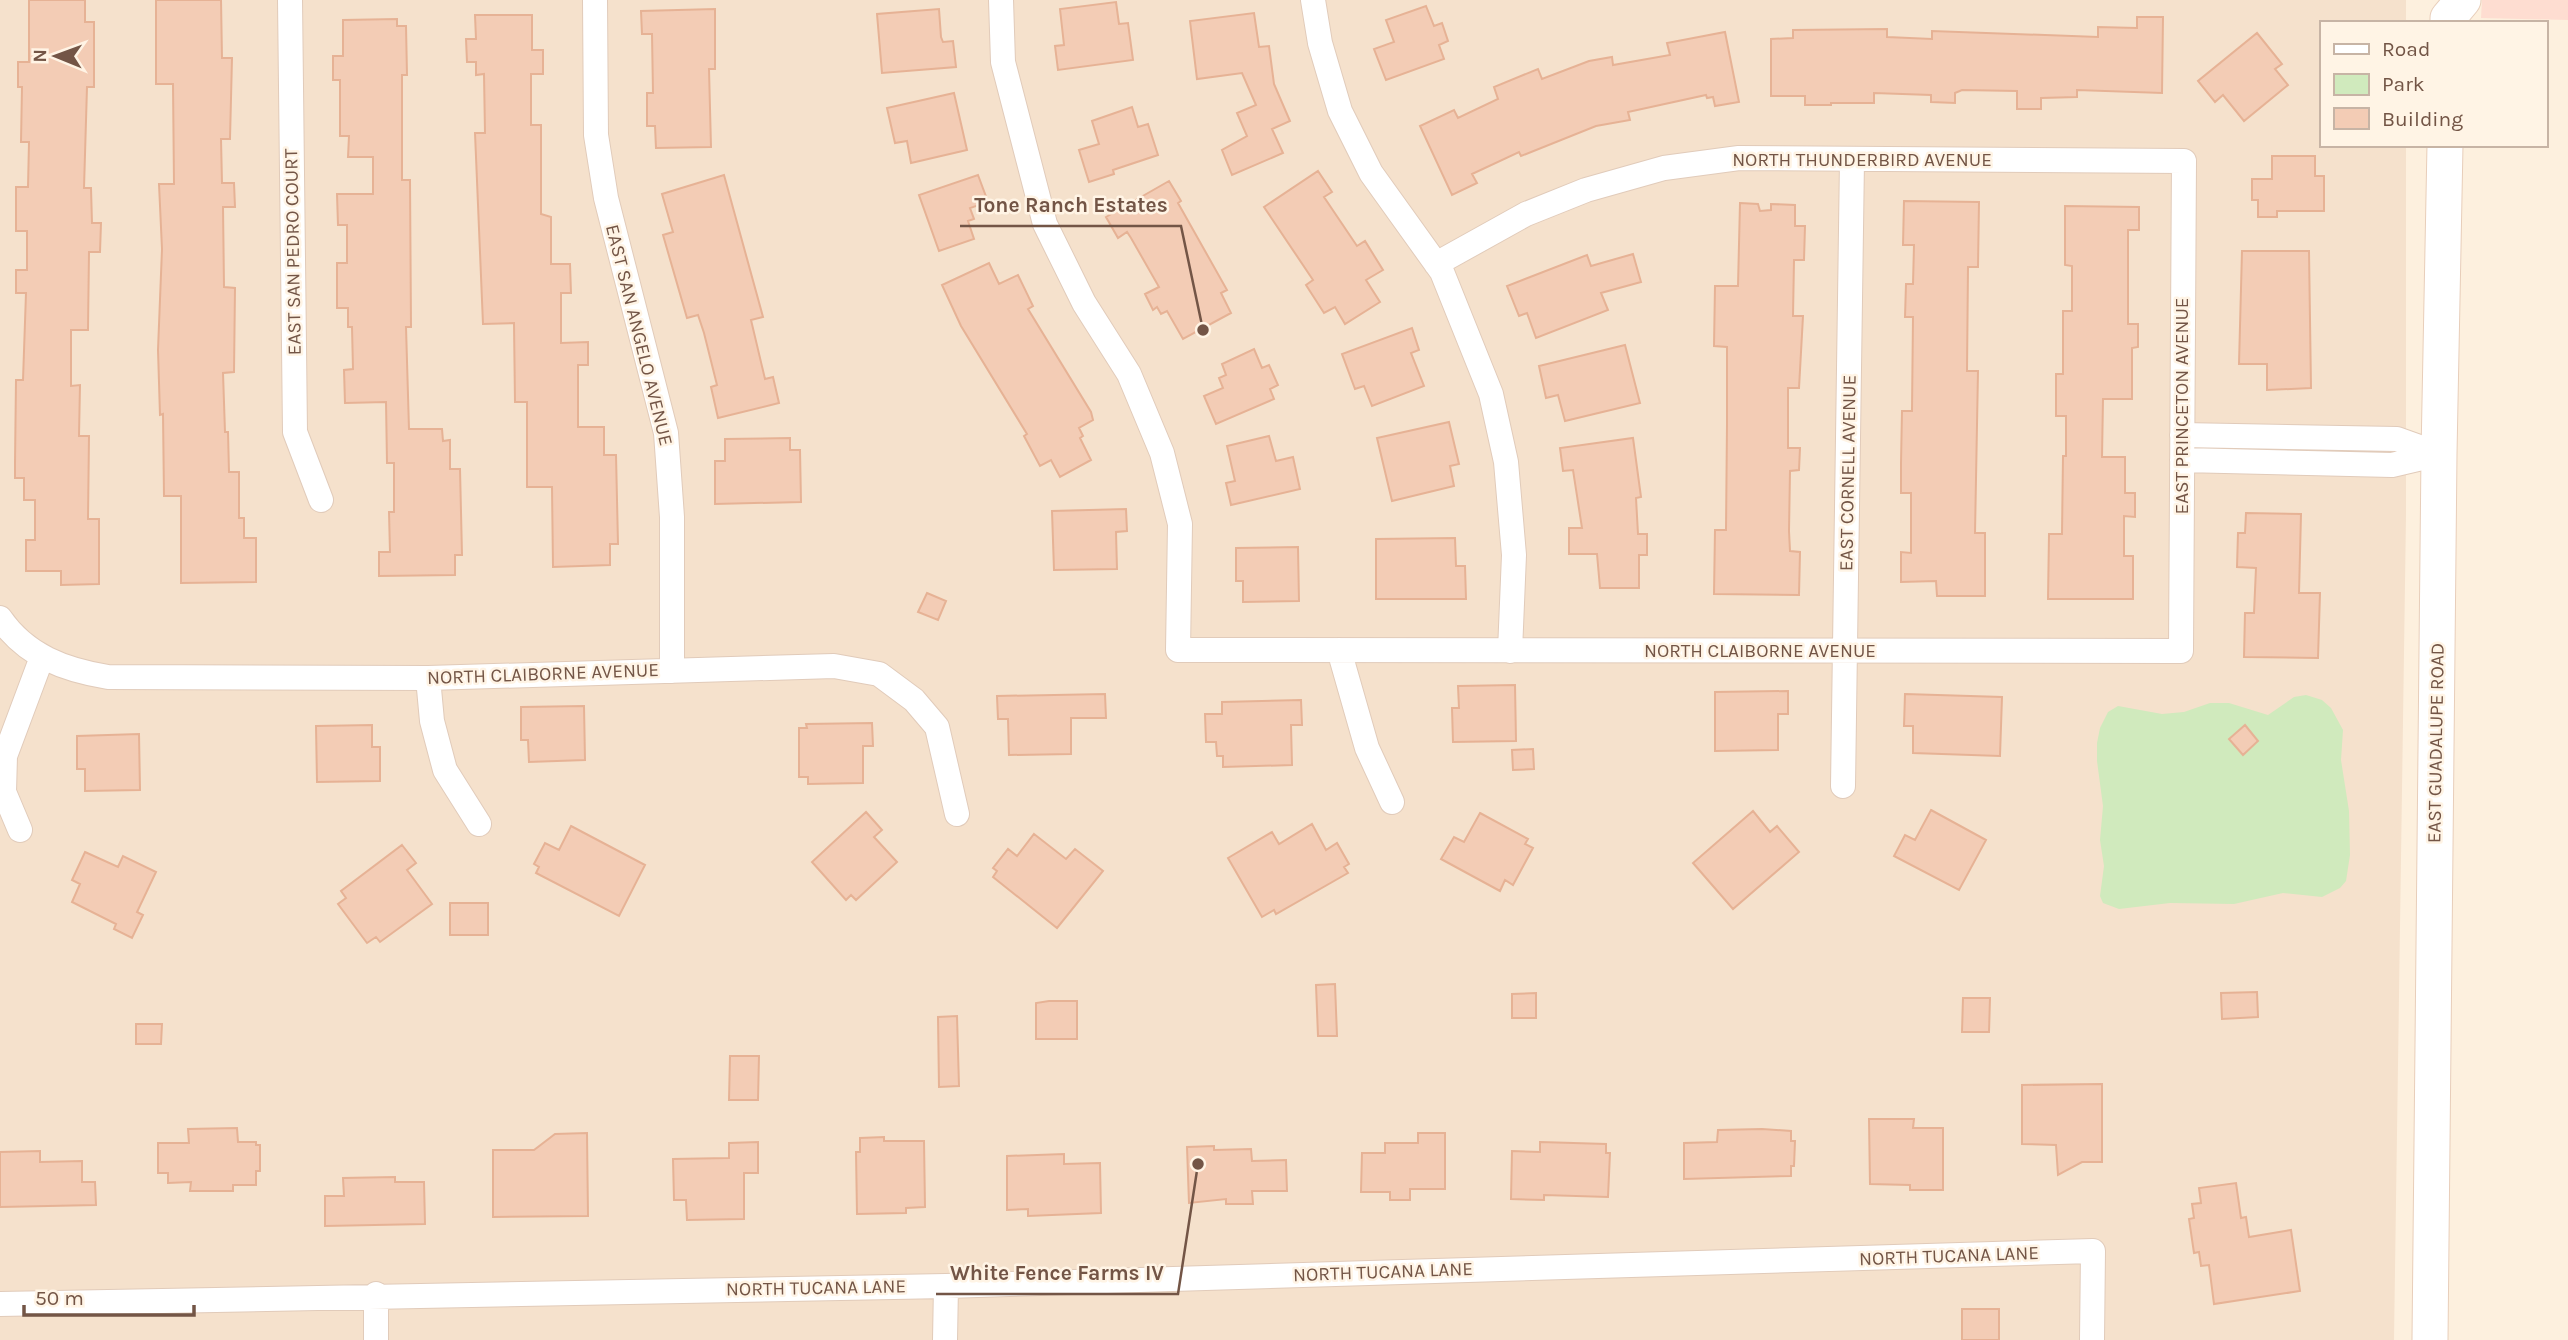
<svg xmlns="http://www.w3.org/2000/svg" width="2568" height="1340" font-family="Karla,sans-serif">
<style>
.residential{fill:#f5e1cc}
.commercial{fill:#feddd1}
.green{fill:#d0eabd}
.building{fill:#f3ccb5;stroke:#e6b295;stroke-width:2}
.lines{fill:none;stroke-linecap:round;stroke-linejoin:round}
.street-casing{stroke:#e1cbba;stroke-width:26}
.secondary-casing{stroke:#e8ceba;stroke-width:37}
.street{stroke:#fff;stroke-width:24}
.secondary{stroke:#fff;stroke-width:35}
.labels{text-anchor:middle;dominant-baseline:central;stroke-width:5;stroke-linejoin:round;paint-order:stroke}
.street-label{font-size:19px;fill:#735546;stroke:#fff4e5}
.leader{fill:none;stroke:#735546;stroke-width:2.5}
.callout-dot{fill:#735546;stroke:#fff4e5;stroke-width:2.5}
.callout-label{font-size:21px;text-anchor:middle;font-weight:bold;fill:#735546;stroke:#fff4e5;stroke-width:5;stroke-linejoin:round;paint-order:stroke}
</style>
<rect width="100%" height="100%" fill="#fdf0de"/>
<path class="residential" d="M0,0H2406V23H2321V145H2406V515L2394,1340H0Z"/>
<path class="commercial" d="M2482,0H2568V20L2481,18Z"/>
<path class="green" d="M2306,695L2322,700L2331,708L2343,730L2341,760L2349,811L2350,855L2346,881L2340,888L2322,897L2283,893L2234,904L2170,903L2119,909L2103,903L2100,896L2104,866L2100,840L2103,806L2097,761V743L2100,728L2108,712L2118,706L2162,714L2184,712L2210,703H2229L2268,715L2294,697Z"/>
<path class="building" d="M29,0H85V22H94V87H87L84,188H91L92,223H101L100,252H89L88,330H71V386L80,385L79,436H89L88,519H99V584L61,585V571H26V540H35V500H24V478H15V463L16,380H23L26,293H16V270H27V231H16V187H28L29,142H21L22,87H18V62H29Z
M156,0H221L222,58H232L230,139H221L222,183H234L235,207H223L224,287L235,288L234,372L223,373L225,432H228L229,472H239V518H244V538H256V582L181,583V496H164L163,414L160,415L158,350L162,249L159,184H174L173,84H156Z
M1116,2L1119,24L1128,23L1133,60L1058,70L1055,46L1064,45L1060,9Z
M1426,6L1434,26L1442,23L1448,41L1439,45L1444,59L1386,80L1374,49L1394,42L1386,20Z
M715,9V69H709L711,147L656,148L655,126H647V93H653L652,34H642L641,11Z
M939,9L941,37L943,42L953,41L956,67L882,73L877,14Z
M1254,13L1259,47L1269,46L1274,84L1290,121L1272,129L1283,153L1232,175L1222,150L1247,136L1237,113L1256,105L1242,73L1197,79L1190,21Z
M475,15H532V50H543V74H531V125H541V214L551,217V264H570L571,293H561V343L588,342V365H578V427H604V455H616L618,544H610V565L553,567L552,487H527V402H515L514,323L483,324L475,133H485L484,74L476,75V62H467L466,39H476Z
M2137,17H2163L2162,93L2077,90V97L2041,98V109H2017V91L1962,90L1955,93V103L1931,102V95L1874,93V103H1831V105H1805V96H1771V39L1793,38V30L1887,29V37L1932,39V31L2098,37V27L2137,28Z
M397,19V26H406L407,75H402V180H410L411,327H406L409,429H442L443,441L450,440V469H460L462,555H455V575L379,576V552H390L389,512H394V463H387L386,402L345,403L344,370L353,369L352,327H348V308H337V263H347V225H338L337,194H373V157H348L349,136H340V80H333V56H343V20Z
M1725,32L1739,102L1715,106L1713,97L1707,98L1706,95L1628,112L1630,120L1596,126L1521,156L1519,152L1472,174L1477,183L1452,195L1420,126L1454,110L1458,118L1498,99L1494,87L1538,69L1542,79L1589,61L1612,57L1613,65L1670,55L1667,43Z
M2257,33L2282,64L2275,69L2288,85L2244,121L2223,95L2215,102L2198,81Z
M954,93L967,150L911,163L907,141L895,143L887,108Z
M1132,107L1138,127L1148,124L1158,155L1113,170L1114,174L1089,182L1079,150L1099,144L1092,121Z
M2272,156H2315V176H2324V211H2277V217H2258V200H2252V179H2272Z
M1318,171L1332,192L1324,197L1357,246L1365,241L1383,270L1366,280L1380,302L1345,324L1335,307L1324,313L1306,285L1313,280L1264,207Z
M724,175L763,317L751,320L765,379L773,377L779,403L718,418L711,387L717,385L704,333L698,315L687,318L663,235L673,232L662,194Z
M978,175L988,202L970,208L974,219L968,221L974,239L939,251L919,195Z
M1169,181L1181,201L1178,203L1227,290L1221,293L1231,313L1183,339L1167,311L1161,314L1157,307L1153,310L1145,294L1159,287L1131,238L1127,232L1118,238L1106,217Z
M1904,201L1979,202L1978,267H1968L1967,371H1978L1975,533H1985V596H1937L1936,581L1901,582V552L1911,553V493H1901V463L1902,411H1912L1913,317H1905L1906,284H1913L1914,245H1903Z
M1740,203L1758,204L1760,211L1771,210V204L1795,205V226H1805L1804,260H1794L1793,316H1803L1799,388H1788V448H1800L1799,470L1790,471L1789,531L1790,551L1800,552L1799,595L1714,594L1715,530H1726L1727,424V347L1714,346L1715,286H1738Z
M2065,206L2139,207V230H2128V324H2138V347L2132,348V399H2103L2102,457H2125V493H2135V517L2124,516V556H2133V599H2048L2049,534H2062L2063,456H2066V416H2056V374H2063V311H2072V266L2065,265Z
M2242,251H2309L2311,388L2267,390V364H2239Z
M1633,254L1641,282L1601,293L1608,310L1536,338L1527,313L1519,316L1507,286L1587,255L1591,266Z
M989,263L999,284L1018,275L1033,306L1028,309L1091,412L1093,420L1079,428L1083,436L1080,438L1091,460L1060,477L1051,460L1040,466L1024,436L1027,434L961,326L942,285Z
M1412,328L1419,350L1411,353L1424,386L1372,406L1364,386L1355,389L1342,354Z
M1625,345L1640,403L1565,421L1558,395L1546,398L1539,366Z
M1254,349L1262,368L1269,365L1278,385L1270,389L1274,399L1216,424L1204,396L1223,388L1219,378L1226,375L1222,364Z
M1449,422L1459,464L1450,466L1454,486L1392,501L1377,438Z
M1269,436L1276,461L1293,457L1300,489L1231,505L1226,483L1235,481L1227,446Z
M790,438V450H800L801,502L715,504V461H725V439Z
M1633,438L1641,497L1636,498L1638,534H1647V555H1639V588H1600L1597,554H1569V528H1582L1573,470L1563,471L1560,448Z
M1126,509L1127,531L1116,532L1117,569L1054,570L1052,511Z
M2246,513L2301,514L2299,593H2320L2318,658L2244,657L2245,613H2254L2256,568L2237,567L2238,533H2245Z
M1455,538L1456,566H1465L1466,599H1376V539Z
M1298,547L1299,601L1243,602V581H1236V548Z
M927,593L946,601L938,620L918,612Z
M1515,685L1516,741L1453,742L1452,708H1459L1458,686Z
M1788,691V714H1778V750L1715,751V692Z
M1105,694L1106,718H1071V754L1009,755L1008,719H998L997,696Z
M1905,694L2002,697L2000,756L1913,753V726H1904Z
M1301,700L1302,725H1291L1292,765L1223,767V756H1217L1216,742H1206L1205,714H1222V702Z
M584,706L585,760L529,762L528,740H521V707Z
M872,723L873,746H863V783L808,784V777H799V728H807L806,724Z
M372,725V747H380V781L317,782L316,726Z
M2245,725L2258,741L2243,755L2229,739Z
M139,734L140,790L85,791V769H77V736Z
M1533,749L1534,769L1513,770L1512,750Z
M1931,810L1986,840L1959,890L1894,856L1905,835L1915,840Z
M1753,811L1770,832L1777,826L1799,852L1733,909L1693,863Z
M866,812L882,830L874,837L897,862L856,900L851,895L846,900L812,862Z
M1480,813L1528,839L1525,844L1533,848L1513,885L1505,880L1500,891L1441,859L1454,837L1464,842Z
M1312,824L1326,850L1337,843L1349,864L1344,867L1348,873L1276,914L1274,910L1262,917L1228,858L1272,832L1279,844Z
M571,826L645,865L619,916L536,873L539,867L534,864L545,843L559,850Z
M1034,834L1066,859L1075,849L1103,871L1057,928L993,877L997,871L993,868L1008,849L1017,856Z
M402,845L416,863L407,870L432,904L380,942L376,937L367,943L338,904L346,898L341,891Z
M85,852L118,867L123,856L156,872L137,912L143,915L132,938L114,929L116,924L72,902L80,884L72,880Z
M450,903H488V935H450Z
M1335,984L1337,1036H1318L1316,985Z
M2257,992L2258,1017L2222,1019L2221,993Z
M1536,993V1018H1512V994Z
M1963,998H1990L1989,1032H1962Z
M1049,1001H1077V1039H1036V1003Z
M957,1016L959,1086L939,1087L938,1017Z
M136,1024H162L161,1044H136Z
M730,1056H759L758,1100H729Z
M2102,1084V1162H2082L2058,1175L2056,1145L2022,1144V1085Z
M1869,1119H1914L1913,1128H1943V1190H1910V1185L1870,1184Z
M237,1128L238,1142H256V1145H260V1171H256V1185H233V1191H190L191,1182L168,1183V1173H158V1143H189L188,1129Z
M1762,1129L1791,1131V1141H1795L1794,1166H1791V1176L1684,1179V1143L1717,1142L1718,1130Z
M587,1133L588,1216L493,1217V1150H534L555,1134Z
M1418,1133H1445V1189H1410V1200H1390V1192H1361L1362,1153H1385V1143H1418Z
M884,1137V1141H924L925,1207L906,1208V1213L857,1214L856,1152H860V1138Z
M758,1142V1173H744V1219L687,1220L686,1200H674L673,1159L729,1158V1143Z
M1540,1142L1606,1144V1153H1610L1608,1197L1544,1195V1200L1511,1199L1512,1151L1540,1152Z
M1214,1146V1150L1251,1149L1252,1161L1286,1160L1287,1191H1252L1253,1204H1226V1199L1189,1203L1187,1147Z
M40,1151V1162L82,1161V1182H95L96,1205L0,1207V1152Z
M1064,1154V1164L1100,1163L1101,1213L1028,1216V1209L1007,1210V1156Z
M395,1177V1182H424L425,1224L325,1226V1196H344L343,1178Z
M2236,1183L2241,1218L2246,1217L2249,1237L2291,1230L2300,1291L2214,1304L2209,1265L2201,1266L2199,1252L2194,1253L2189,1219L2194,1218L2192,1204L2201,1203L2199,1188Z
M1962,1309H1999V1340H1962Z"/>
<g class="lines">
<defs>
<path id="street" d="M290,0L295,432L321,500
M595,0L596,135L606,198L666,433L672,517V671
M1001,0L1003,62L1045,224L1084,303L1129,374L1162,453L1180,524L1178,650L2181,651L2184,161L1739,158L1664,168L1586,190L1526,214L1436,264
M1313,0L1320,43L1340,111L1371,173L1442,272L1491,394L1506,462L1514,555L1510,651
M2182,435L2397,439L2439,454
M2182,460L2392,465L2439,454
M0,618C26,656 65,670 108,677L428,678L834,666L879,674L914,700L937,727L957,814
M1339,650L1367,748L1392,802
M428,678L432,721L445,770L479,824
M1843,786L1852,160
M20,830L4,792L5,756L42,657
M0,1304L946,1286L2093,1251L2092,1340
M376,1340V1294
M945,1340L946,1286"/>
<path id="secondary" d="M2448,23V18L2463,0
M2430,1340L2439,454L2445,145"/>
</defs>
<use href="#street" class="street-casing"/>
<use href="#secondary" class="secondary-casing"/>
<use href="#street" class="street"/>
<use href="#secondary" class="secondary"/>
</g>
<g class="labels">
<g class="street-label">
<text x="1862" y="160">NORTH THUNDERBIRD AVENUE</text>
<text transform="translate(293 252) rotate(-91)">EAST SAN PEDRO COURT</text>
<text transform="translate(639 335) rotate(76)">EAST SAN ANGELO AVENUE</text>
<text transform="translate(2182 406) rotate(-90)">EAST PRINCETON AVENUE</text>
<text transform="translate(1848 473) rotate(-89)">EAST CORNELL AVENUE</text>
<text x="1760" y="651">NORTH CLAIBORNE AVENUE</text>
<text transform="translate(543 674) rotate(-2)">NORTH CLAIBORNE AVENUE</text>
<text transform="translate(2436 743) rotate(-89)">EAST GUADALUPE ROAD</text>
<text transform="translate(1949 1256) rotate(-2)">NORTH TUCANA LANE</text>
<text transform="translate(1383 1272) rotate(-2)">NORTH TUCANA LANE</text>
<text transform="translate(816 1288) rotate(-1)">NORTH TUCANA LANE</text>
</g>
</g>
<path class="leader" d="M1203 330L1181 226H960M1198 1164L1178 1294H936"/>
<g class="callout-dot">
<circle cx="1203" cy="330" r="7"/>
<circle cx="1198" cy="1164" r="7"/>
</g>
<g class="callout-label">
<text x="1071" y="212">Tone Ranch Estates</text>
<text x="1057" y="1280">White Fence Farms IV</text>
</g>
<rect x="2320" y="21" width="228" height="126" fill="#fff4e5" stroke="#c7b4a5" stroke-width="2"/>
<rect x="2334" y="44" width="35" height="10" fill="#ffffff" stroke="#c7b4a5" stroke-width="2"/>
<text x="2382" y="56" font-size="21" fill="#735546">Road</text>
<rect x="2334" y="74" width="35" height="21" fill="#d0eabd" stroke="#c7b4a5" stroke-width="2"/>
<text x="2382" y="91" font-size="21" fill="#735546">Park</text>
<rect x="2334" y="108" width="35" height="21" fill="#f3ccb5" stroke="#c7b4a5" stroke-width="2"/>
<text x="2382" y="126" font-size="21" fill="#735546">Building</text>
<g transform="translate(56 56) rotate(271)" stroke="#fff4e5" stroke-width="5" paint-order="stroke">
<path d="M0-5L12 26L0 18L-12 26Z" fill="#735546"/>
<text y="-10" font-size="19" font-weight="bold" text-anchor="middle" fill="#735546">N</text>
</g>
<path d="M24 1305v10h170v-10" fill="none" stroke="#735546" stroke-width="3.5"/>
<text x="35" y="1305" font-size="21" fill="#735546" stroke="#fff4e5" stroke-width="5" paint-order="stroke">50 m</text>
</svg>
